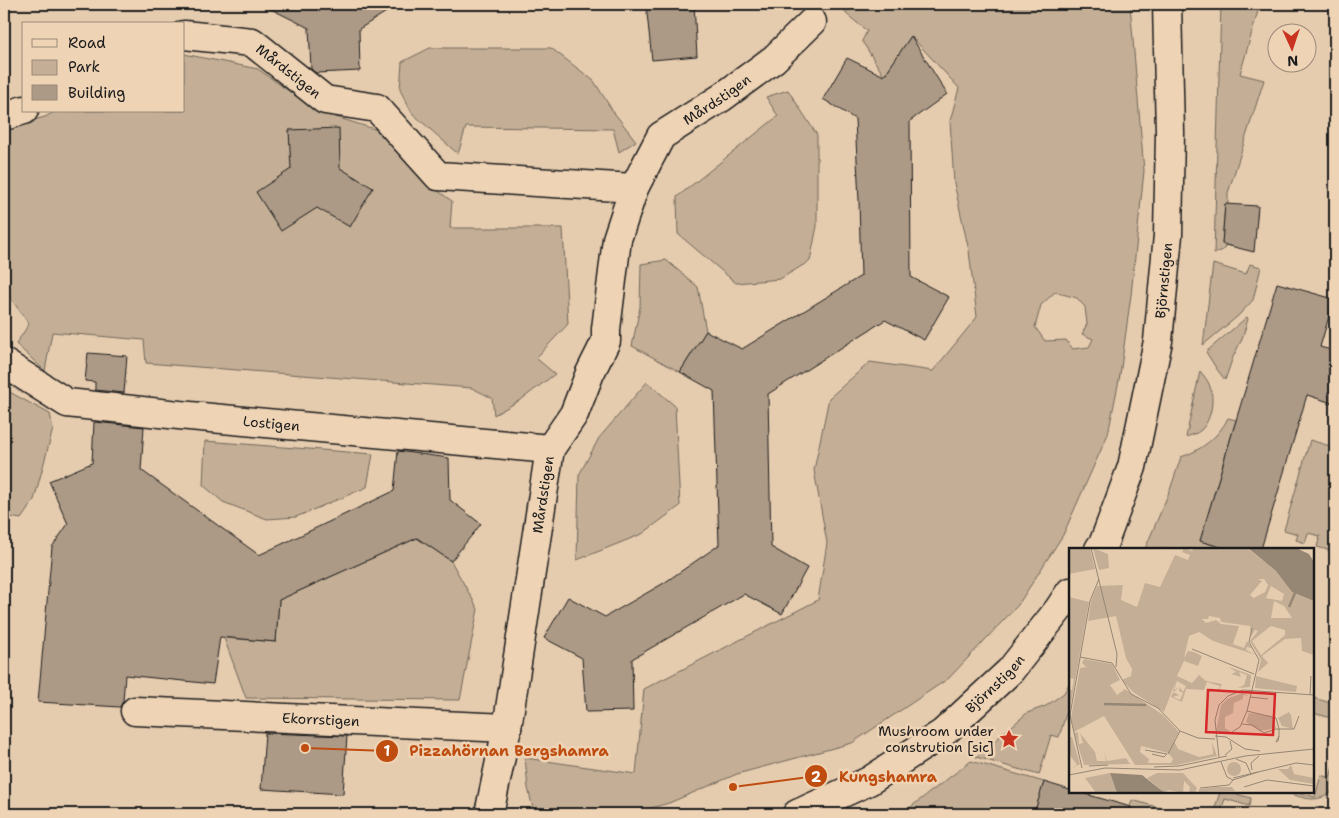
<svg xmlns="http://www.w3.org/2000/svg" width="1339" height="818" font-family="'Shantell Sans',sans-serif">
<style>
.green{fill:#c4af96;stroke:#706659;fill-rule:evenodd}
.building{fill:#ad9a86;stroke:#1c1c1c}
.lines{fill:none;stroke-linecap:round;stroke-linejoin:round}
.street-casing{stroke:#1c1c1c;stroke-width:31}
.secondary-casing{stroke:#1c1c1c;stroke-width:31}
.street{stroke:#eed3b5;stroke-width:28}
.secondary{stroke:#eed3b5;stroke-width:28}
.labels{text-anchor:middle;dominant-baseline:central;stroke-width:5;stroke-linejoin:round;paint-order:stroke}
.street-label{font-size:14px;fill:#1c1c1c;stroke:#eed3b5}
.poi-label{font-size:14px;fill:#1c1c1c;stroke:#eed3b5;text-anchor:end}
.inset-river{fill:none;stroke:#968674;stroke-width:2.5}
.inset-road{fill:none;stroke:#958674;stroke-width:1}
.view{fill:#d62828;fill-opacity:0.15;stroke:#d62828;stroke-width:2.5}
.inset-edge{fill:none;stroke:#1c1c1c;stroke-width:2.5}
.leader{fill:none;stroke:#bf4d0f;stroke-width:2}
.callout-dot{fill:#bf4d0f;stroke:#eed3b5;stroke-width:2}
.mark-label{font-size:15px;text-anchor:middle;font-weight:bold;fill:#fff}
.callout-label{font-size:15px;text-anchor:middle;font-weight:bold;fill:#bf4d0f;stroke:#eed3b5;stroke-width:5;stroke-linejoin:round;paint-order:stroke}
</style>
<rect width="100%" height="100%" fill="#e6ccaf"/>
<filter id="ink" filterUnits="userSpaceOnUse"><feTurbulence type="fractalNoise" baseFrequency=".02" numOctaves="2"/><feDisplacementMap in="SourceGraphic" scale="10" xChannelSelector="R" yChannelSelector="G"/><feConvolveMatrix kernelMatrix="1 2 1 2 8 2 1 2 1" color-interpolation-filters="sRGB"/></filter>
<g filter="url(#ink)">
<path class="green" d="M866,4H1130L1144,171L1131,295L1120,375L1108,434L1063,535L1018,605L949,678L852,743L737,774L669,803L629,814H579L533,809L528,788L525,758L636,774L644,689L818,600L827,543L814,470L829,398L870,362L933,371L977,317L969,251L954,183L950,121L959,88L911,36L884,76L862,41L867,31L844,12ZM1055,292L1077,298L1085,307L1087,324L1082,334L1093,339L1089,347L1073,349L1066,340L1045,341L1035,327L1041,305Z
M1221,4H1260L1240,74L1264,80L1228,193V204H1225L1222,243L1226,245L1223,250L1214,254Z
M430,48H551L594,81L612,110L636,141L619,152L613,129L466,127L458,154L412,113L400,90L402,62Z
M184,54L258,69L317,111L409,140L423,180L452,201L450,228H563L568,324L536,358L555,374L522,399L494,415L492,398L472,388L146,363L144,340L52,332L45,371L16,344L29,324L4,289V128L45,117L56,111H184Z
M788,90L817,135V226L810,261L780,279L736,283L678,234L677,197L778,116L766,97Z
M666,260L698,287L706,331L680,372L632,346L640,307L641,264Z
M1213,264L1246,274L1250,264L1261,267L1253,300L1238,316L1203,345Z
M1247,317L1248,319L1242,339L1233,357L1225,380L1216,368L1206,352Z
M1200,371C1203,375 1207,379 1209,384C1215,398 1212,419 1201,430C1197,434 1191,435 1186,437Z
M647,382L675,406L680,506L642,534L577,560L579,475L599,438Z
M4,389L50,414L53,429L34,500L21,519L4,516Z
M1228,418L1236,420L1200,541L1227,549H1145L1170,490L1181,457C1200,451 1219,437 1228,418Z
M1335,430V552L1317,547L1320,536L1308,533L1305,543L1296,540L1298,534L1284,530L1310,440L1330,446Z
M205,441L373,454L367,487L296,517L267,519L223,502L203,485Z
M417,538L451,561L478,609L460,700L246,698L224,638L276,642L279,600Z
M1070,682V700L1060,734L1059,737L1051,735L1039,775L976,757L1027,713L1046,706L1064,693Z
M1313,698L1335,704V719L1313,713Z
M1335,759V790C1315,805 1306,798 1284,792H1297L1315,797L1321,775L1330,778Z
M971,761L1044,782L1034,814H927L908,809Z
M1220,792H1229L1251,798L1249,806L1225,799L1220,814H1213Z
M1132,800L1181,814H1128Z"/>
<path class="building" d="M261,4H399L359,29L360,71L316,73L311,69L309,28Z
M646,4H694L697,56L652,60Z
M911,36L947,94L910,121L911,277L949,297L924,340L885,320L768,394L771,547L807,568L782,614L744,594L632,659L633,711L586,712L582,658L544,638L568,597L605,617L664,583L719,545L714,391L680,372L706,331L742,349L861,276L859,201L855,119L823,99L847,58L884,76Z
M339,128L340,168L373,188L350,227L317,208L281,231L256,192L291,169L289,130Z
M1225,204L1258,206L1254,252L1222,244Z
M1277,283L1334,299L1320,347L1335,351V404L1307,395L1261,549H1227L1200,541Z
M88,353L127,356L124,393L95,390V382L85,381Z
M94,422L144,427L141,470L259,555L394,491L398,451L449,458L450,500L481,524L451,561L417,538L279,600L276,642L220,637L213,684L125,675L123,701L120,707L38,702L52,547L68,524L49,481L92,463Z
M265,733L347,736L343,794L261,789Z
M1044,782L1070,790V792H1078L1131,807L1130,814H1034Z"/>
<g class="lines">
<defs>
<g id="street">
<path id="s1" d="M184,35L252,42L325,100L377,108L438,176L634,188"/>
<path d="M4,116L24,110"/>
<path id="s2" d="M4,363L67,403L179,415L550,449"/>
<path id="s3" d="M135,711L507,728"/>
<path id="s4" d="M489,814L507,728L550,449L574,414L590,373L606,341V329L617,239L634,188L661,136L721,98L774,59L812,22"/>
</g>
<g id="secondary">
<path id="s5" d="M1099,549L1104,542L1132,467L1158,341L1168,235L1170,133L1167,4"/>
<path id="s6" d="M797,814L869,781L943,733L1010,671L1058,610L1070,592"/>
</g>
</defs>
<use href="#street" class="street-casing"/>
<use href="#secondary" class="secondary-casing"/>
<use href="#street" class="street"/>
<use href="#secondary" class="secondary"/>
</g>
</g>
<defs>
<symbol id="sight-bare" viewBox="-9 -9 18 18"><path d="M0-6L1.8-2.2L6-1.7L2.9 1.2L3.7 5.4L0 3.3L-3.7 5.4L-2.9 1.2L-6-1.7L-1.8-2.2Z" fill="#c8321e" stroke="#eed3b5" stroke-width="2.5" paint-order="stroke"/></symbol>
</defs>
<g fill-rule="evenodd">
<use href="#sight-bare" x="995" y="725" width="28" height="28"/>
</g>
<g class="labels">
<g class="street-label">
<text stroke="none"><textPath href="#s1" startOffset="115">Mårdstigen</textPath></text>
<text stroke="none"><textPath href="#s4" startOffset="774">Mårdstigen</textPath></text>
<text stroke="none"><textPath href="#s5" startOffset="278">Björnstigen</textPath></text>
<text stroke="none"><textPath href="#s2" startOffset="280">Lostigen</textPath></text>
<text stroke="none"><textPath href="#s4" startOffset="324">Mårdstigen</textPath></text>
<text stroke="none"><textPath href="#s6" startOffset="239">Björnstigen</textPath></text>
<text stroke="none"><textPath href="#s3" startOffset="186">Ekorrstigen</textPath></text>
</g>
<g class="poi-label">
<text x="994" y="731">Mushroom under<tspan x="994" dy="16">constrution [sic]</tspan></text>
</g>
</g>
<g transform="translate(1069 548)">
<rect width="245" height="245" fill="#e6ccaf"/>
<path d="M0,0H21L26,21L0,26ZM24,0L39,6L40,20L30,22ZM115,0L123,3L125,0H178L207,23L223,44L245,53V107L233,103L232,90L216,91L193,108L199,115L189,124L192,112L181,93L189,83L186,82L182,89L181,78L152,74L151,70L140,68L139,71H133L137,75L147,72L152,76L170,78L164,96L175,100L178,93L183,100L178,99L177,102L187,107L144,93L130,84L120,88L115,110L119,103L125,104L133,108L129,118L115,113L108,128L123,135L130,127L137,133L153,136L149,144L141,140L149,142L151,138L138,134L135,142L117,141L113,154L102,149L104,144L110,147L104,149L111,152L114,145L110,143L111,139L114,144L117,138L108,133L105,142L110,139L105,144L104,142L107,132L95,164L64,144L53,132L62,128L63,121L57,110L47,68L19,73L22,53L28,38L54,37L52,52L68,59L76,35L91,39L106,7L119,12L121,7L113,4ZM189,31H195L199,37L196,44L185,50L181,47L193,33ZM202,38L215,46L213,53L197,50ZM205,53L215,58L223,70H202ZM202,78L216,82V87L192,107L183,93ZM0,49L20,54L0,167V142H3L5,131L0,130ZM15,111L43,116L51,132L41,137L48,147L56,141L94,167L110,184L105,193L109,201L130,209L144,206L143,194L148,208L108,217H66L35,168L5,184L2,170L11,120L17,119L13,115L11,119ZM72,198L99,205L104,211L102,215H79L80,211L71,204ZM160,119L182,127L181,139L169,140L175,137L178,127L170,124L172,129L162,126L167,124ZM187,128L228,138L227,144L186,140ZM173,145L180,148L174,147V151L165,155L164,165L156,169V180L162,184H147L152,157L158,151ZM220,164L222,167L224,181L213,178L209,170ZM180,165L203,168L207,180L191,183L177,174ZM9,184L10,196L14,195L11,185L26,204L28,213H37L35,203L38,213L57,210L61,216L15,217L5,185ZM0,189H3L11,216L0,222L8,217L0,206ZM158 221a7 7 0 1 1 14 0a7 7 0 1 1-14 0ZM222,217L225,226L245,230V236L221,232L209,221H219ZM41,225L48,245H27L16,230ZM88,225H114L128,240L126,245H120L121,239L115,233L114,245L99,242L96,245L78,230ZM147,239H163L166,243L130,244V241Z" fill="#c4af96" fill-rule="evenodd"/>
<path d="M179,0H227L240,6L245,14V53L223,44L207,23ZM41,225L73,227L96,245H48Z" fill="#968674"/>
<path class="inset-river" d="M220,59L226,45M35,156L77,157"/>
<path class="inset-road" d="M22,0L48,106L47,119M123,101L185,126M11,109L43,115L62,146L89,160L111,183L129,190L146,191M241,147L242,128M181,149L199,151M178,163L207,170L210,181V188L209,193L207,194L210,188M173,176L183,177L195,185L207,181H225L230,168M163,184L171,179L178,163L190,112L180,94L183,80M146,188L157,189L176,201L191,203M76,202L98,206L95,209L83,206M99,206L111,183M156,207L163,201L161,193M150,209L146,172L150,157L159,148L174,142L245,147M167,211L177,215L182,226M152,214L158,229L164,232M20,218L39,217M85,219L110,218L158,208M13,220L1,167L21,53L30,31M183,222L182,215L190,208M0,227L36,220L111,222L176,208L245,201M164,230L227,215L245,217M164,232L189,224M175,239L198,232L245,238M131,240L160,237L164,232"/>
<path class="view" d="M139,142L206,146L204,187L137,184Z"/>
<rect width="245" height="245" class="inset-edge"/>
</g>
<path class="leader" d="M305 748L387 751M733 787L816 776"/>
<g class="callout-dot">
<circle cx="305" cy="748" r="5"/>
<circle cx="733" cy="787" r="5"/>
<circle cx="387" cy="751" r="12"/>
<circle cx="816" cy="776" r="12"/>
</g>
<g class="mark-label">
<text x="387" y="756">1</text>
<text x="816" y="782">2</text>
</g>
<g class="callout-label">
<text x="509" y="756">Pizzahörnan Bergshamra</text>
<text x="888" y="782">Kungshamra</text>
</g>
<rect width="1339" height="818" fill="none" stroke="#eed3b5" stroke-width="20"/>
<rect x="10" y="10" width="1319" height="798" fill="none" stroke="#1c1c1c" stroke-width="2" filter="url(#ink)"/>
<rect x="22" y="22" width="162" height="90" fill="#eed3b5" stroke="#9a8a78"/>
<rect x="32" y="39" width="25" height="8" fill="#eed3b5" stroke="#9a8a78"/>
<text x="68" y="48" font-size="15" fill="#1c1c1c">Road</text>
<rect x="32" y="60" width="25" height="15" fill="#c4af96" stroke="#9a8a78"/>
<text x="68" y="72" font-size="15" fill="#1c1c1c">Park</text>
<rect x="32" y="85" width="25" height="15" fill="#ad9a86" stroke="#9a8a78"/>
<text x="68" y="98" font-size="15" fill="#1c1c1c">Building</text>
<g transform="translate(1292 48) rotate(177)"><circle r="24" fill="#eed3b5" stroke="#9a8a78"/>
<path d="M0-4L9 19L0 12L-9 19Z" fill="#c8321e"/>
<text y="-8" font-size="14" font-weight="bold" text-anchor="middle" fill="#1c1c1c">N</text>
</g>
</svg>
